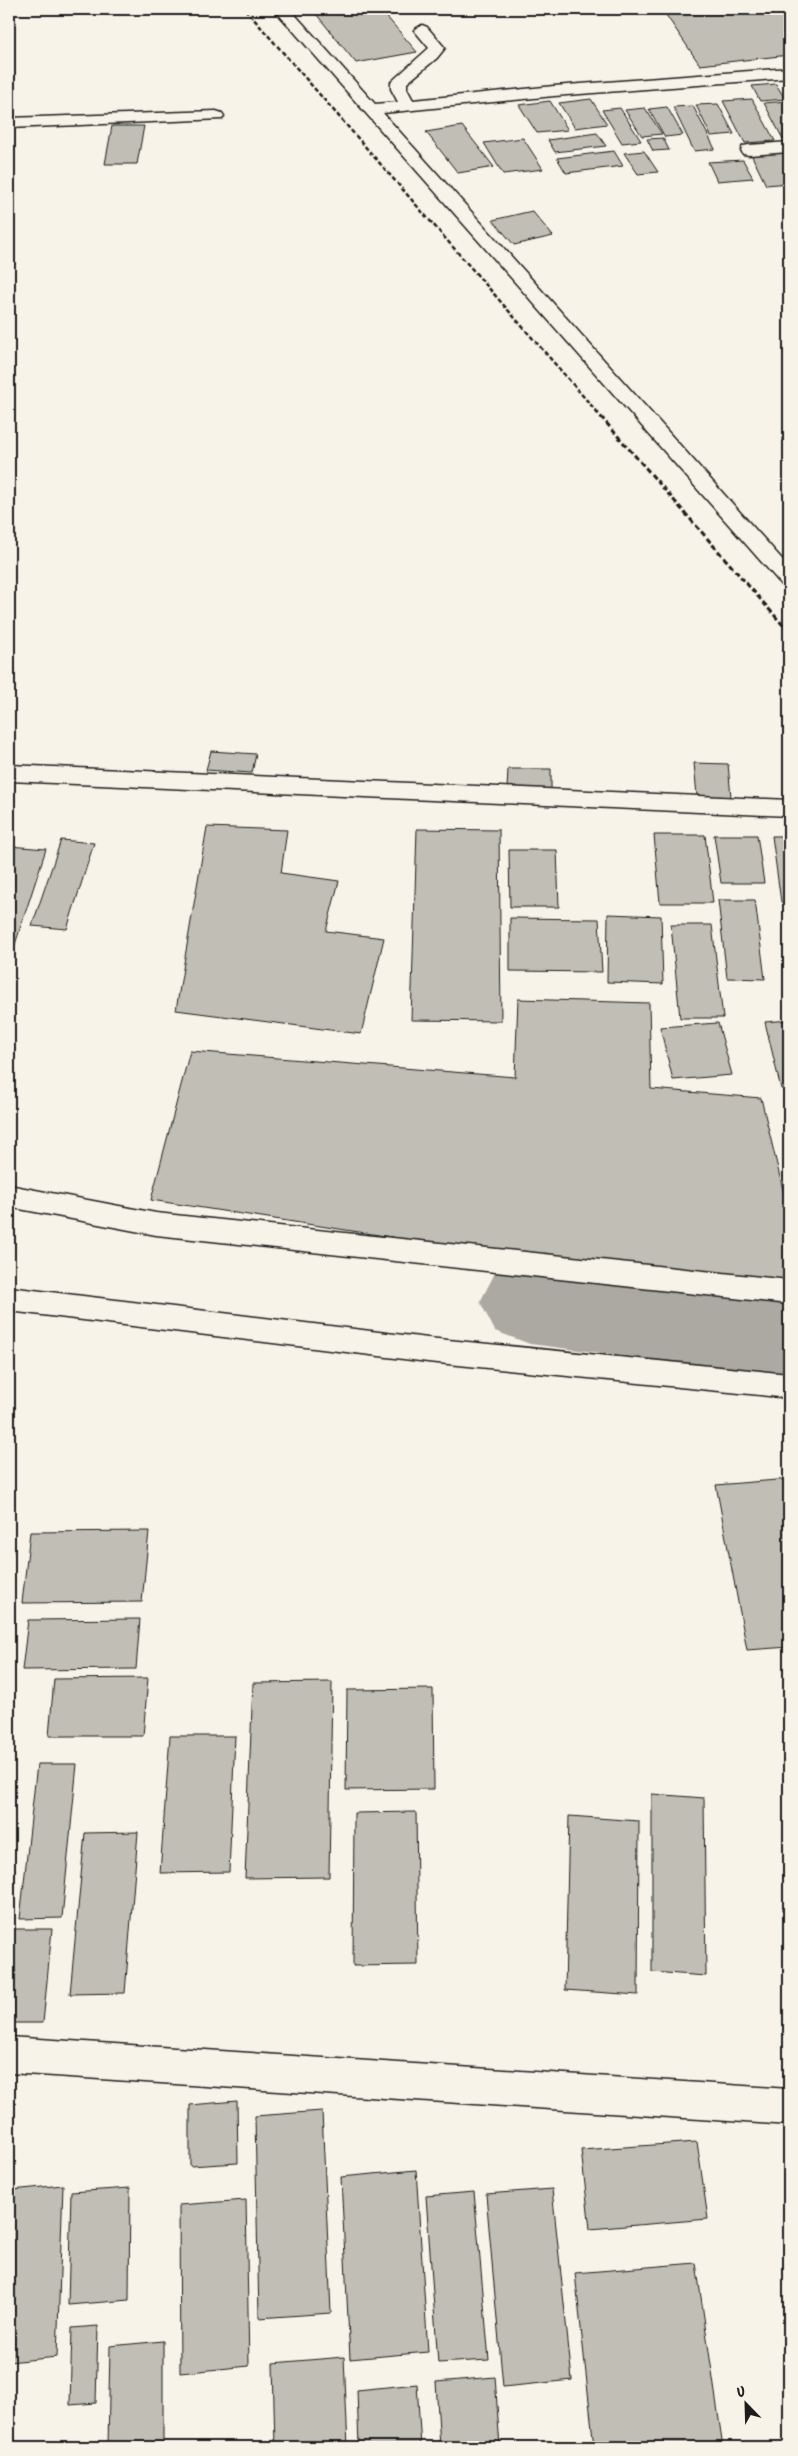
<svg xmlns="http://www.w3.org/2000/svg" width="798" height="2456" font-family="Kalam,sans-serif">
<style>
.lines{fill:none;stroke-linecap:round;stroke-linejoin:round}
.river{fill:#aca9a2;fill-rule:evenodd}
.building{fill:#c0beb5;stroke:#1c1c1c}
.minor-casing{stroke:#1c1c1c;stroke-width:3}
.minor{fill:#f7f3e8;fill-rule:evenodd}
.rail-far1{stroke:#1c1c1c;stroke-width:2.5;stroke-dasharray:4.5 2.5;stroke-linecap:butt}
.rail{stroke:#1c1c1c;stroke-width:3;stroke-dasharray:5.5 3;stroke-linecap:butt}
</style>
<rect width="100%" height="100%" fill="#f7f3e8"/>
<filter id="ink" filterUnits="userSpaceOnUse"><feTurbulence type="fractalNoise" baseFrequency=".02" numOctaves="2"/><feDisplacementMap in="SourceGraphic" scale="10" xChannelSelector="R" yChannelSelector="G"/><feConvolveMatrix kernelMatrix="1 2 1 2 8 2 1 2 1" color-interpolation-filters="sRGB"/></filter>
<g filter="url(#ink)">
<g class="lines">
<path class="river" d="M530,1260L789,1292V1376L530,1344L495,1331L480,1302L495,1273Z"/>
</g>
<path class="building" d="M312,9H380L417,52L356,63Z
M662,9H789V55L700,65Z
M776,84L785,99L760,101L752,86Z
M591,99L607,124L575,128L559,103Z
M752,99L775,141L745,143L723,101Z
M550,101L568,130L537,133L519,105Z
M787,101L789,138L783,139L764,103Z
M718,104L734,134L711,136L696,105Z
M693,106L715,149L694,151L673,107Z
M667,107L683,135L665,137L649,109Z
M620,108L641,141L622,143L602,110Z
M645,108L662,134L642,136L625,110Z
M112,126H144L137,164H105Z
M462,126L494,167L458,173L426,132Z
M597,133L606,146L555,152L548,140Z
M523,138L543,169L503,174L484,143Z
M663,138L669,150L653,151L647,139Z
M784,150L789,160V183L766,185L750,152Z
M614,151L623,166L566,173L557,158Z
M644,151L658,172L638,174L624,153Z
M743,160L753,178L717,181L708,162Z
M532,211L553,236L514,245L493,220Z
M211,751L256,754L252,773L206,770Z
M694,763L728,764L731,797L697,796Z
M508,769H551V790L507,789Z
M207,827L287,830L281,873L339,881L326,931L384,938L361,1034L176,1010Z
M417,829L499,830L501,1021L411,1020Z
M654,835H705L713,903H660Z
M714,835H757L764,883H721Z
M772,836H789V902H781Z
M61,840L94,843L67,929L32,926Z
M9,846L46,849L9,963Z
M509,850H557L559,907H510Z
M718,900H755L765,979L727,978Z
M608,914L661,916L663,984L607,982Z
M510,918L599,919L602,972L510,971Z
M671,925H712L723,1018H680Z
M518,999L649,1003L651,1089L761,1098L789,1215V1281L437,1244L151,1200L190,1051L515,1077Z
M789,1020V1089H781L765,1022Z
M718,1023L732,1075L673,1080L660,1027Z
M782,1120H789V1148Z
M789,1479V1647L747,1650L716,1485Z
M149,1531L142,1602L22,1603L30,1532Z
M9,1545H13L9,1577Z
M9,1617H14L9,1666Z
M140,1619L136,1669L22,1670L28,1620Z
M148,1678L143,1736H49L54,1679Z
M332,1682L329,1877L245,1878L253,1683Z
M433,1689L434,1789L346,1790L347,1690Z
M9,1720H16L11,1766H9Z
M170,1736H235L229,1872L160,1873Z
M37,1764H77L62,1918L20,1919Z
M652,1794L704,1798L706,1976L652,1972Z
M416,1812L418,1965L353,1966L354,1813Z
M569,1816L639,1821L638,1995L565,1990Z
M138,1832L125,1993L70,1994L85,1833Z
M14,1929H52L43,2023H9V1978Z
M237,2101L238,2163L190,2166V2105Z
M322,2111L331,2313L259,2318L255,2116Z
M697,2142L708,2219L590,2229L581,2150Z
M416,2170L428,2352L350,2359L341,2177Z
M63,2185L57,2357L9,2362V2266L12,2190Z
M130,2188L129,2300L68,2305L71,2192Z
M552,2189L572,2380L503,2387L486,2194Z
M474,2192L489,2360L438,2363L426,2196Z
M246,2200L249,2366L180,2373L179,2205Z
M696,2263L723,2447H594L575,2273Z
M98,2326L96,2403L70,2405L72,2328Z
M163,2341V2447H108L110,2346Z
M344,2357L348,2447H275L273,2363Z
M495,2377L500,2447H440L436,2382Z
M417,2384L421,2447H359L357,2390Z"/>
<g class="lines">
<defs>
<path id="minor" d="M274,9H290L375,104L398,102L391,89V82L429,48L414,30L422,25L427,27L445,48L437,58L407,83V89L413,100L554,86L789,68V78L554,96L383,113L789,567V586L782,585Z
M216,111L222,113L224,116L222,119L9,128V118Z
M789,142V152L749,155L743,154L741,150L743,146L749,145Z
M9,765L789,800V816L9,781Z
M9,1185L156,1213L789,1280V1304L156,1235L9,1207Z
M9,1287L428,1338L789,1374V1398L428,1362L9,1311Z
M9,2037L789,2089V2125L9,2073Z"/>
</defs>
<use href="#minor" class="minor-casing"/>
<use href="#minor" class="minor"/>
<path class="rail-far1" d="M245,9L597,412"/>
<path class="rail" d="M595,410L789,632"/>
</g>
</g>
<rect width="798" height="2456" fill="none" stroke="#f7f3e8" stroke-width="30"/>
<rect x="15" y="15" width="768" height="2426" fill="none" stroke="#1c1c1c" stroke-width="2" filter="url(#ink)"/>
<g transform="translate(746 2404) rotate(337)" stroke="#f7f3e8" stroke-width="4" paint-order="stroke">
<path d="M0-4L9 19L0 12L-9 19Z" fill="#1c1c1c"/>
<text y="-8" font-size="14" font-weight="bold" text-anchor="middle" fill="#1c1c1c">U</text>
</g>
</svg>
